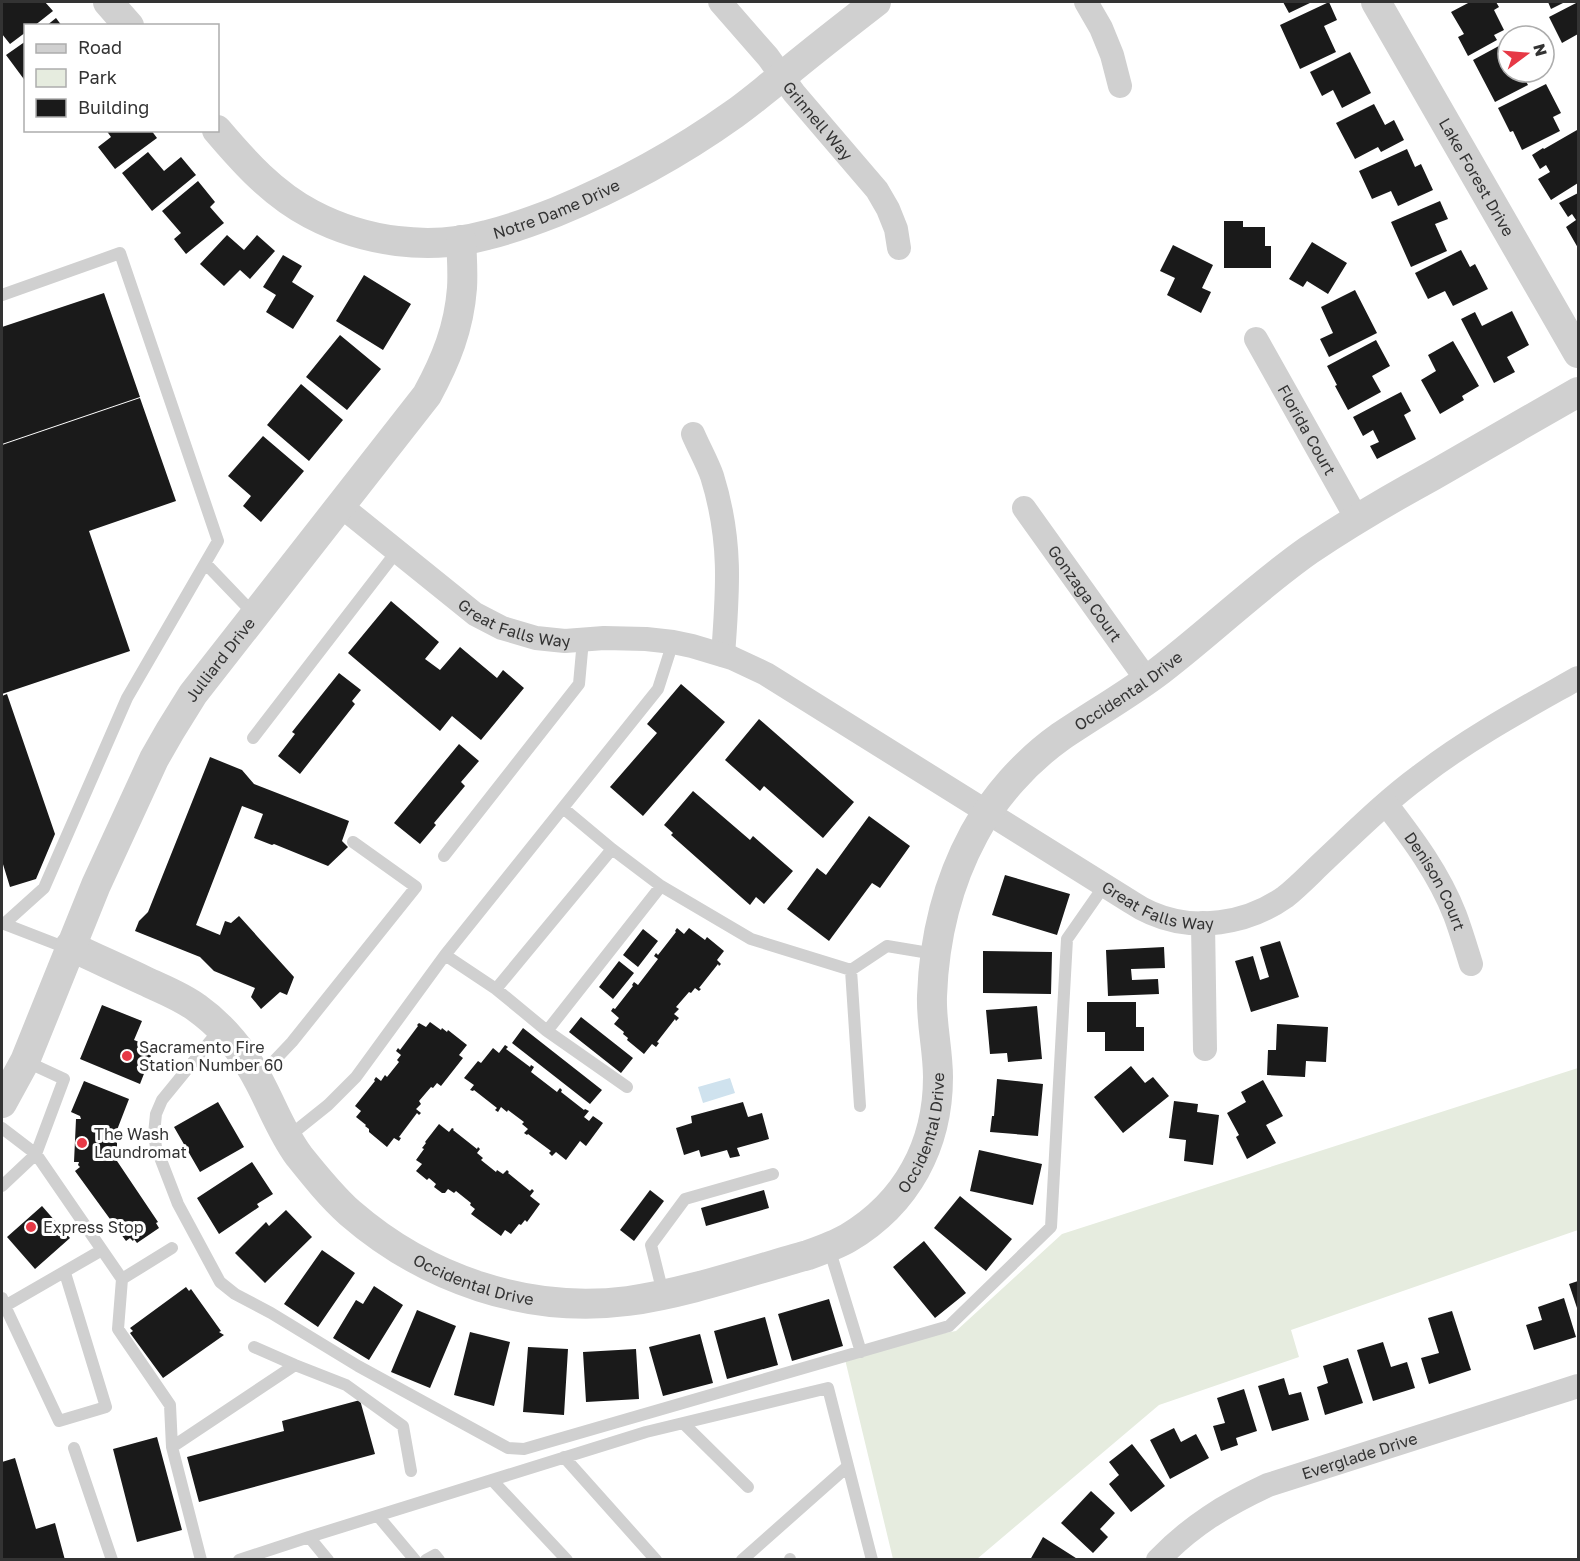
<svg xmlns="http://www.w3.org/2000/svg" width="1580" height="1561" font-family="'Golos Text',sans-serif">
<style>
.green{fill:#e6ecdf}
.water{fill:#cfe2ee}
.building{fill:#1a1a1a}
.lines{fill:none;stroke-linecap:round;stroke-linejoin:round}
.service{stroke:#d0d0d0;stroke-width:12}
.minor{stroke:#d0d0d0;stroke-width:24}
.tertiary{stroke:#d0d0d0;stroke-width:30}
.poi-dot{fill:#e63946;stroke:#fff;stroke-width:2}
.labels{text-anchor:middle;dominant-baseline:central;stroke-width:6;stroke-linejoin:round;paint-order:stroke}
.street-label{font-size:16px;fill:#333;stroke:#fff}
.poi-label{font-size:16px;fill:#333;stroke:#fff;text-anchor:start}
</style>
<rect width="100%" height="100%" fill="#fff"/>
<path class="green" d="M1578,1068V1230L1291,1330L1299,1357L1159,1405L977,1559H893L843,1351L956,1331L1062,1234Z"/>
<path class="water" d="M730,1078L735,1093L703,1103L698,1087Z"/>
<path class="building" d="M2,2H45L53,11L34,26H26V32L10,44L2,34Z
M1283,2H1312L1289,13Z
M1329,2L1337,20L1324,26L1336,52L1300,69L1280,25Z
M1470,2H1496L1499,7L1494,10L1504,30L1494,35L1497,40L1468,56L1458,37L1464,34L1451,12Z
M1548,2H1565L1551,9Z
M1578,2V34L1562,43L1549,17Z
M56,18L62,26H46Z
M26,41V82L6,55Z
M1508,41V72H1521L1528,85L1495,102L1473,60Z
M1350,52L1371,93L1342,108L1333,90L1322,96L1310,72Z
M1546,84L1561,113L1553,117L1560,131L1522,150L1513,131L1510,132L1498,108Z
M1374,104L1385,125L1394,120L1404,140L1381,152L1378,147L1355,159L1336,123Z
M106,130H151L157,138L115,169L98,147L111,137Z
M1577,130L1578,133V183L1551,200L1538,179L1550,172L1546,165L1540,169L1532,155L1543,148L1544,149Z
M1407,149L1415,167L1421,164L1433,190L1398,206L1391,191L1372,199L1359,171Z
M148,152L164,171L181,157L196,175L152,211L122,173Z
M198,181L215,202L210,207L224,223L186,254L174,239L181,233L162,211Z
M1578,193V248L1566,227L1576,220L1572,214L1568,217L1559,203Z
M1440,201L1448,219L1435,224L1447,251L1411,267L1391,222Z
M1224,221H1243V227H1265V246H1271V268H1224Z
M227,235L244,250L257,235L275,251L250,279L240,270L224,286L200,264Z
M1312,242L1347,263L1328,294L1307,281L1303,287L1289,279Z
M1173,245L1213,265L1202,288L1211,292L1201,313L1167,295L1175,278L1160,271Z
M1461,250L1470,267L1475,264L1488,289L1453,306L1445,291L1428,299L1415,273Z
M283,255L302,266L292,282L314,296L293,329L266,312L276,295L263,287Z
M364,275L411,304L383,350L336,321Z
M1355,290L1377,333L1329,357L1320,339L1333,333L1321,307Z
M104,293L140,397L2,444V327Z
M1512,311L1529,345L1507,357L1515,372L1494,383L1461,319L1475,312L1482,326Z
M340,335L381,369L347,410L306,377Z
M1376,340L1390,366L1372,376L1381,392L1348,410L1335,386L1337,385L1327,366Z
M1453,341L1479,386L1462,396L1464,400L1440,414L1421,380L1436,371L1428,355Z
M301,384L343,420L309,461L267,425Z
M1401,392L1411,411L1404,415L1416,439L1377,459L1370,446L1379,442L1373,430L1363,436L1353,417Z
M140,398L176,501L89,531L130,651L2,694V445Z
M263,436L304,471L261,522L243,506L251,496L228,476Z
M391,601L439,642L425,659L440,670L460,647L497,678L503,670L524,688L481,740L452,716L440,731L348,653Z
M339,673L361,690L352,701L355,704L300,774L278,756L295,734L292,732Z
M681,684L725,722L643,816L610,787L657,733L647,724Z
M7,694L55,834L36,879L10,887L2,861V696Z
M759,719L854,802L823,838L764,786L760,791L725,760Z
M459,744L479,761L461,782L465,786L434,823L436,825L420,844L394,823Z
M210,757L242,770L254,784L349,821L342,841L348,847L328,866L274,844L272,845L254,838L263,814L242,806L196,925L220,935L225,921L231,923L239,916L294,977L287,995L280,992L261,1009L251,997L255,988L214,971L200,957L135,931L139,921L148,912Z
M693,791L750,840L753,836L793,871L764,904L756,897L750,905L671,835L673,833L664,825Z
M869,816L910,846L880,888L872,883L829,941L787,909L817,868L826,875Z
M1005,875L1070,894L1057,935L992,915Z
M677,928L684,934L689,928L705,940L707,937L724,951L717,960L721,964L719,966L718,964L699,988L701,989L699,991L695,988L691,993L689,992L676,1007L679,1009L674,1014L679,1018L676,1021L675,1019L657,1042L659,1043L656,1047L652,1044L644,1054L627,1040L628,1038L623,1034L624,1032L614,1024L619,1018L611,1011L613,1008L615,1009L633,986L632,985L634,982L638,985L658,959L654,956L656,953L658,955L676,932L675,931Z
M643,929L658,941L638,967L623,955Z
M1280,941L1299,997L1251,1012L1235,961L1253,956L1260,980L1269,977L1260,947Z
M1164,947L1165,968L1131,969L1132,980L1158,979L1159,994L1108,996L1106,950Z
M983,951L1052,952L1051,994L983,993Z
M619,961L634,973L613,999L599,987Z
M1087,1002H1136V1027H1144V1051H1105V1032H1087Z
M102,1005L142,1021L134,1040L154,1048L140,1084L80,1059Z
M1037,1006L1042,1059L1008,1062L1007,1053L990,1054L986,1010Z
M581,1017L633,1058L621,1073L569,1032Z
M430,1022L441,1030L442,1028L447,1032L448,1030L467,1045L459,1055L463,1058L441,1086L437,1083L433,1088L431,1087L419,1101L421,1104L416,1109L421,1113L419,1115L417,1113L399,1137L401,1138L399,1141L394,1138L387,1147L369,1132V1129L365,1126L366,1125L356,1117L361,1111L355,1106L375,1081L374,1080L376,1077L381,1081L385,1075L387,1077L399,1062L397,1060L401,1055L396,1051L398,1048L400,1050L418,1026L417,1025L419,1023L426,1027Z
M1277,1024L1328,1027L1326,1062L1306,1061L1305,1077L1267,1075L1268,1050H1276Z
M523,1028L602,1090L590,1104L512,1043Z
M505,1045L508,1047L506,1049L530,1067L531,1065L534,1067L531,1072L557,1092L560,1088L562,1090L561,1092L584,1110L585,1109L589,1111L584,1117L589,1121L593,1116L603,1123L586,1146L580,1141L566,1160L556,1152L552,1156L549,1153L551,1151L528,1134L527,1135L524,1133L528,1129L522,1124L524,1122L508,1110L507,1112L501,1107L498,1112L495,1110L497,1108L474,1090L473,1091L470,1090L474,1085L464,1078L478,1061L481,1063L493,1048L499,1053Z
M1131,1066L1145,1083L1153,1077L1169,1096L1123,1133L1094,1097Z
M997,1079L1043,1084L1038,1136L990,1132L992,1116H994Z
M1263,1080L1283,1116L1266,1125L1276,1143L1247,1159L1236,1137L1239,1135L1227,1113L1246,1102L1241,1092Z
M84,1081L129,1099L117,1130V1161L158,1222L156,1223L159,1228L137,1243L134,1239L133,1241L130,1238L126,1241L75,1171L80,1167L78,1165L79,1162H74L76,1119H81L80,1116L71,1112Z
M1174,1101L1198,1104L1197,1112L1219,1115L1213,1165L1184,1161L1186,1140L1169,1138Z
M218,1102L244,1147L200,1172L174,1127Z
M743,1102L748,1117L762,1113L769,1139L737,1148L740,1156L730,1158L727,1150L701,1157L699,1150L684,1155L676,1128L692,1123L691,1116Z
M439,1124L449,1132L452,1128L454,1129L453,1130L477,1149L478,1147L480,1149L477,1153L483,1158L481,1160L496,1172L497,1170L503,1174L507,1170L509,1172L508,1173L530,1191L532,1189L534,1191L530,1196L540,1204L527,1222L525,1220L521,1225L519,1224L511,1234L505,1230L501,1236L471,1214L475,1209L470,1205L471,1203L456,1191L454,1193L448,1189L445,1193H442L434,1187L436,1184L429,1178L427,1180L416,1171L422,1164L416,1160L424,1149L422,1148L426,1143L425,1142Z
M979,1150L1042,1164L1033,1205L970,1191Z
M252,1162L273,1194L257,1204L259,1207L219,1234L197,1198Z
M650,1190L664,1201L634,1241L620,1230Z
M764,1190L769,1208L706,1226L701,1208Z
M960,1196L1012,1239L986,1271L934,1228Z
M42,1206L70,1238L35,1269L7,1237Z
M286,1210L312,1237L265,1283L235,1253L266,1222L269,1226Z
M924,1241L966,1293L935,1318L893,1267Z
M322,1250L355,1273L318,1327L284,1304Z
M1578,1281V1311L1569,1284Z
M374,1286L403,1305L369,1360L333,1338L356,1300L363,1304Z
M186,1287L189,1291L191,1289L221,1331L219,1332L224,1335L163,1378L130,1333L133,1331L130,1328Z
M1564,1298L1576,1337L1534,1350L1526,1325L1542,1320L1538,1307Z
M829,1299L843,1346L792,1361L778,1314Z
M417,1310L456,1326L430,1388L391,1372Z
M1452,1311L1471,1370L1429,1384L1421,1358L1439,1353L1428,1318Z
M765,1317L778,1365L727,1379L714,1331Z
M470,1332L510,1342L494,1406L454,1395Z
M700,1334L713,1383L663,1396L649,1347Z
M1383,1342L1391,1367L1407,1362L1415,1388L1373,1401L1357,1350Z
M528,1347L568,1349L564,1415L523,1412Z
M636,1349L639,1399L586,1402L583,1352Z
M1348,1358L1363,1403L1325,1415L1317,1387L1328,1383L1323,1366Z
M1284,1378L1289,1395L1301,1392L1309,1420L1272,1431L1258,1386Z
M1244,1389L1257,1431L1236,1438L1238,1445L1221,1451L1213,1426L1225,1423L1217,1398Z
M360,1400L375,1454L199,1502L187,1457L284,1431L282,1421Z
M1174,1428L1181,1442L1196,1434L1209,1458L1170,1479L1150,1440Z
M157,1437L182,1530L137,1542L113,1449Z
M1132,1444L1165,1486L1131,1512L1109,1484L1119,1475L1109,1462Z
M15,1458L36,1529L55,1523L65,1560H2V1462Z
M1091,1491L1115,1513L1100,1529L1108,1537L1093,1553L1061,1523Z
M1043,1537L1079,1560H1030Z"/>
<g class="lines">
<path class="service" d="M2,295L120,253L218,541L127,698L44,888L4,924
M206,564L255,615
M253,738L397,551
M563,808L612,849L661,886L751,939L851,970L887,946L935,954
M444,856L579,684L583,640
M2,923L69,949
M445,955L496,989L612,849
M851,970L860,1106
M496,989L547,1031L661,886
M220,1029L162,1100L156,1114L154,1134L156,1147L178,1204L220,1282L235,1294L271,1313L358,1366L508,1448L524,1449L949,1326L1051,1227L1067,939L1104,886
M547,1031L627,1087
M258,1078L292,1042L416,887L353,842
M2,1128L36,1154L64,1079L25,1061
M286,1136L298,1129L328,1105L356,1077L445,955L658,689L673,642
M2,1186L36,1154L122,1279L172,1248
M829,1248L861,1352
M122,1279L118,1329L170,1405L172,1447L201,1560
M663,1293L651,1245L685,1199L773,1174
M2,1298L5,1306L102,1250
M5,1306L59,1421L106,1407L65,1273
M254,1347L295,1365L346,1385L403,1426L411,1471
M683,1423L748,1487
M172,1447L295,1365
M74,1448L112,1560
M564,1457L656,1560
M492,1480L567,1560
M378,1516L415,1560
M309,1537L646,1432L828,1388L872,1560
M790,1559V1560
M239,1560L309,1537L328,1560
M426,1560L435,1555L439,1560
M742,1560L848,1466"/>
<g class="minor">
<path id="s1" d="M720,2L768,57L794,93L877,190L888,209L896,229L899,248"/>
<path d="M1086,2L1101,28L1112,55L1120,86"/>
<path id="s2" d="M1256,339L1357,519"/>
<path d="M693,434C699,448 707,462 712,476C732,540 728,590 723,655"/>
<path id="s3" d="M341,506L475,614L502,628L536,638L565,641L604,638L646,639L673,642L692,646L732,658L766,674L1131,902C1137,906 1144,910 1151,913C1194,932 1247,924 1285,897C1299,886 1312,872 1325,860C1356,831 1386,801 1420,776C1469,738 1525,708 1578,678"/>
<path id="s4" d="M1024,508L1147,680"/>
<path id="s5" d="M1386,804C1413,839 1439,874 1455,915C1461,931 1466,948 1471,964"/>
<path d="M1203,923L1205,1049"/>
<path id="s6" d="M1158,1560C1192,1525 1225,1505 1268,1485L1578,1386"/>
</g>
<g class="tertiary">
<path d="M108,2L129,26"/>
<path id="s7" d="M1376,2L1578,353"/>
<path id="s8" d="M217,130C245,163 273,194 311,214C364,242 429,251 487,235C511,229 533,221 556,212C619,186 678,154 734,114C751,102 767,88 784,75C814,50 845,26 876,2"/>
<path id="s9" d="M70,946C95,958 120,969 145,981C162,989 181,996 197,1008C218,1023 235,1042 249,1064C268,1093 278,1128 299,1156C315,1176 331,1196 350,1213C426,1279 528,1314 628,1301C687,1293 750,1271 808,1255C822,1250 836,1245 848,1238C907,1203 938,1145 938,1077C938,1050 931,1023 932,996C934,940 947,884 974,834C994,797 1025,762 1060,737C1091,716 1124,697 1154,675C1207,635 1255,588 1309,550C1349,523 1390,499 1432,476C1481,448 1530,420 1578,392"/>
<path id="s10" d="M2,1103L25,1061L96,885L154,759L170,731L193,694L427,395C446,360 459,328 462,288C463,272 462,256 461,240"/>
</g>
</g>
<g class="poi-dot">
<circle cx="127" cy="1056" r="6"/>
<circle cx="82" cy="1143" r="6"/>
<circle cx="31" cy="1227" r="6"/>
</g>
<g class="labels">
<g class="street-label">
<text stroke="none"><textPath href="#s1" startOffset="154">Grinnell Way</textPath></text>
<text stroke="none"><textPath href="#s7" startOffset="202">Lake Forest Drive</textPath></text>
<text stroke="none"><textPath href="#s8" startOffset="382">Notre Dame Drive</textPath></text>
<text stroke="none"><textPath href="#s2" startOffset="104">Florida Court</textPath></text>
<text stroke="none"><textPath href="#s4" startOffset="105">Gonzaga Court</textPath></text>
<text stroke="none"><textPath href="#s3" startOffset="213">Great Falls Way</textPath></text>
<text stroke="none"><textPath href="#s10" startOffset="496">Julliard Drive</textPath></text>
<text stroke="none"><textPath href="#s9" startOffset="1586">Occidental Drive</textPath></text>
<text stroke="none"><textPath href="#s5" startOffset="92">Denison Court</textPath></text>
<text stroke="none"><textPath href="#s3" startOffset="932">Great Falls Way</textPath></text>
<text stroke="none"><textPath href="#s9" startOffset="1064">Occidental Drive</textPath></text>
<text stroke="none"><textPath href="#s9" startOffset="542">Occidental Drive</textPath></text>
<text stroke="none"><textPath href="#s6" startOffset="230">Everglade Drive</textPath></text>
</g>
<g class="poi-label">
<text x="139" y="1047">Sacramento Fire<tspan x="139" dy="18">Station Number 60</tspan></text>
<text x="94" y="1134">The Wash<tspan x="94" dy="18">Laundromat</tspan></text>
<text x="43" y="1227">Express Stop</text>
</g>
</g>
<rect width="1580" height="1561" fill="none" stroke="#333333" stroke-width="6"/>
<rect x="24" y="24" width="195" height="108" fill="#ffffff" stroke="#adadad" stroke-width="1.5"/>
<rect x="36" y="44" width="30" height="9" fill="#d0d0d0" stroke="#adadad" stroke-width="1.5"/>
<text x="78" y="54" font-size="18" fill="#333333">Road</text>
<rect x="36" y="69" width="30" height="18" fill="#e6ecdf" stroke="#adadad" stroke-width="1.5"/>
<text x="78" y="84" font-size="18" fill="#333333">Park</text>
<rect x="36" y="99" width="30" height="18" fill="#1a1a1a" stroke="#adadad" stroke-width="1.5"/>
<text x="78" y="114" font-size="18" fill="#333333">Building</text>
<g transform="translate(1526 54) rotate(74)"><circle r="28" fill="#ffffff" stroke="#adadad" stroke-width="1.5"/>
<path d="M0-4.5L10 22L0 15L-10 22Z" fill="#e63946"/>
<text y="-9" font-size="16" font-weight="bold" text-anchor="middle" fill="#333333">N</text>
</g>
</svg>
